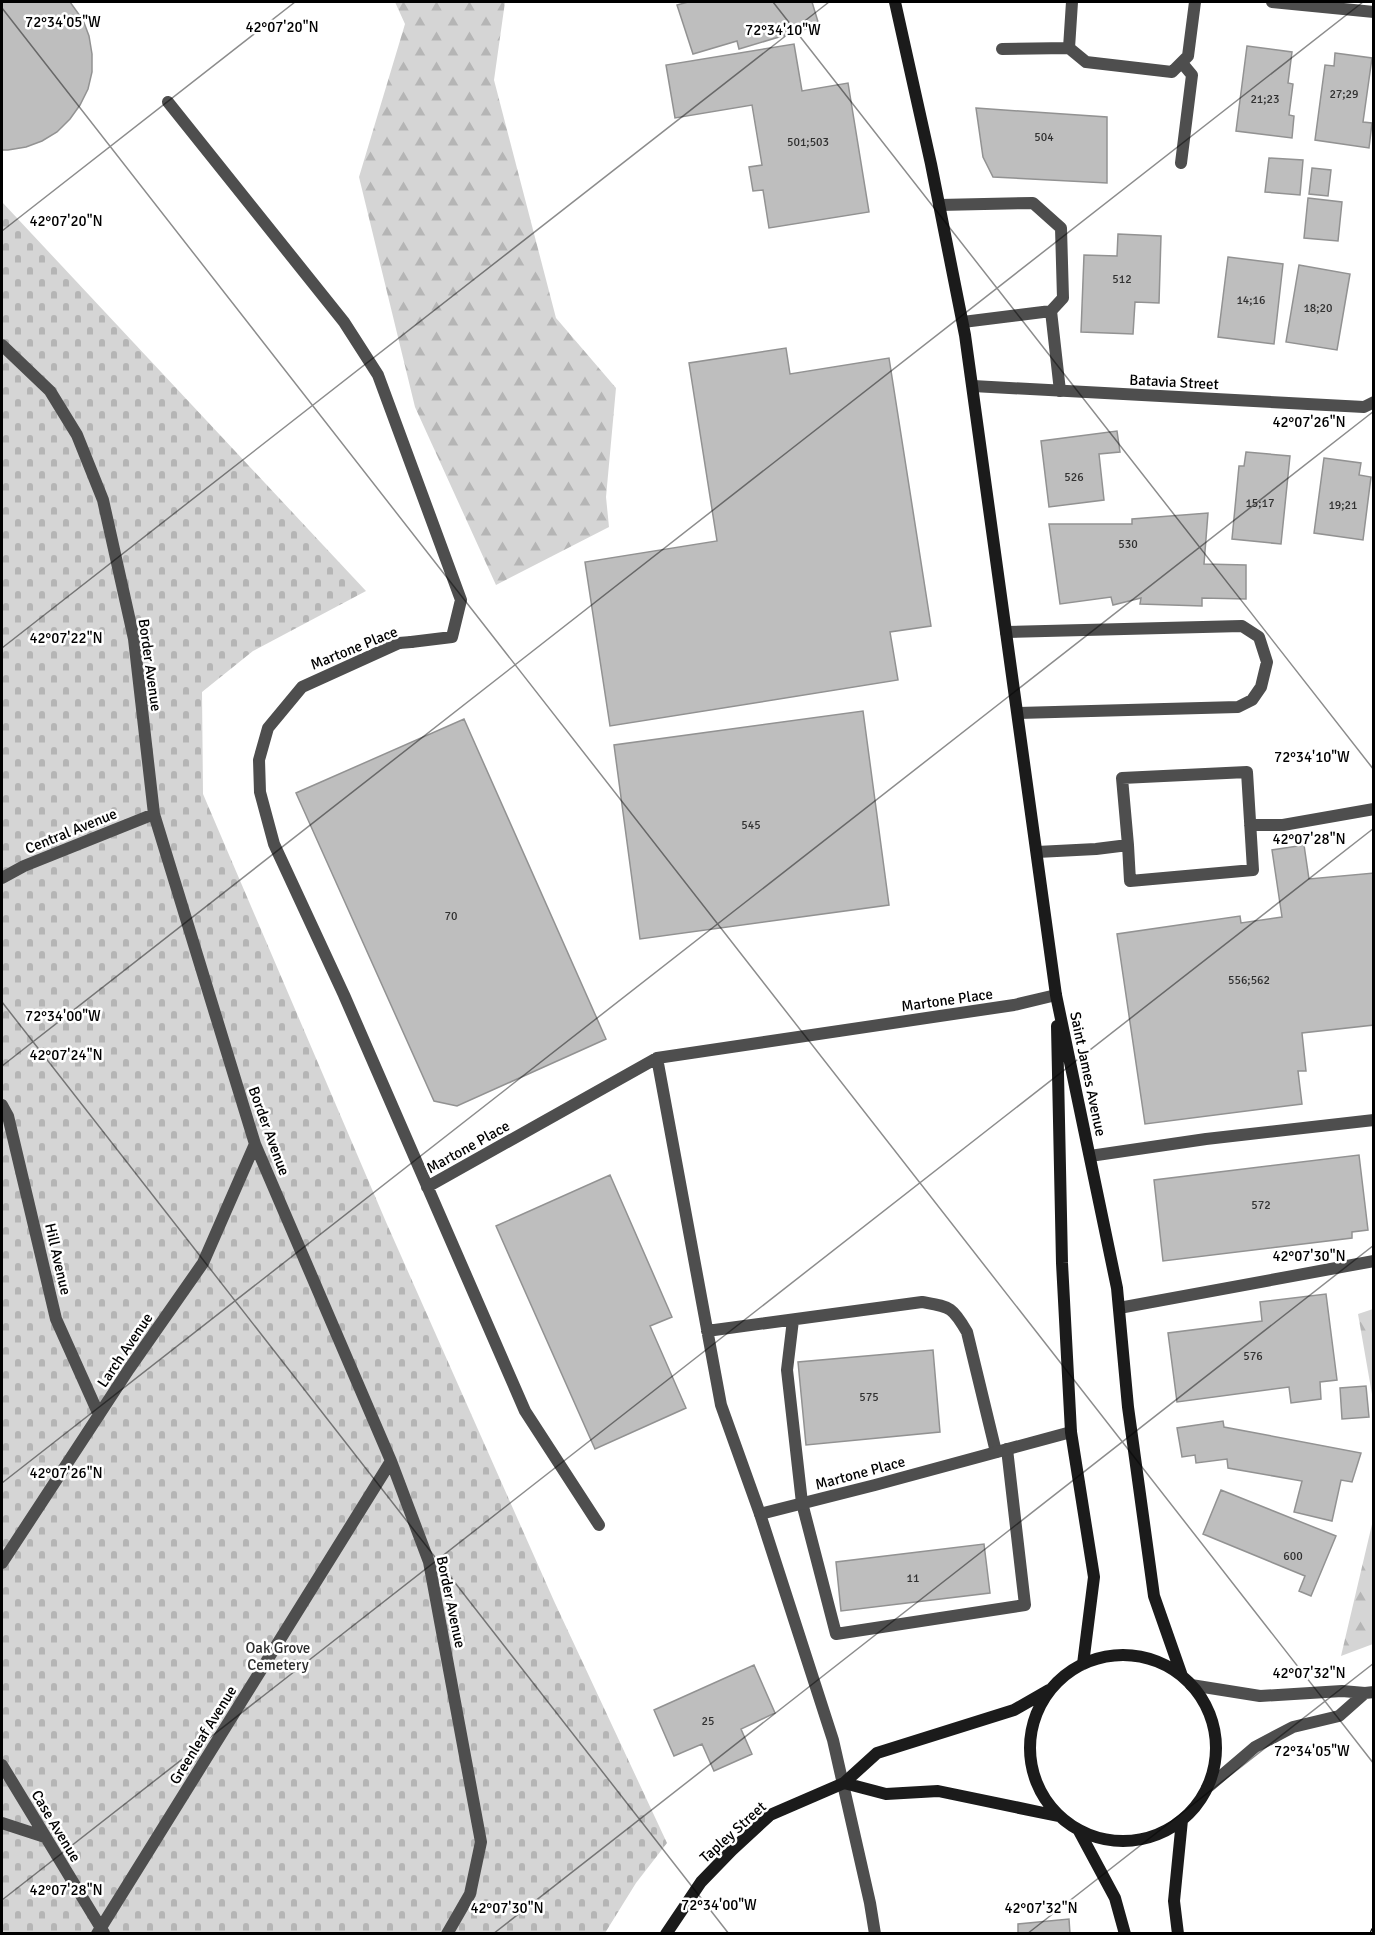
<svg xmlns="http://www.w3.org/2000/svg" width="1375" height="1935" font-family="Signika,sans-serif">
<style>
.forest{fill:url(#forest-firs)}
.cemetery{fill:url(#cemetery-stones)}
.building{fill:#bebebe;stroke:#929292;stroke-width:1.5}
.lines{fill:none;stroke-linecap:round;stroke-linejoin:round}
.service{stroke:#4e4e4e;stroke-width:12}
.minor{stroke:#4e4e4e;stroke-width:12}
.tertiary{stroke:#4e4e4e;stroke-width:12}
.secondary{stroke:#1b1b1b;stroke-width:12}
.rail-casing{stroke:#000;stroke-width:7}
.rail{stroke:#fff;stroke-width:4.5;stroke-dasharray:14;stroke-linecap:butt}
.ticks{fill:none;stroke:#000;stroke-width:1.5;stroke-opacity:0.45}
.labels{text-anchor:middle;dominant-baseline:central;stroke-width:5;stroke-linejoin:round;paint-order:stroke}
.number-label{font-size:12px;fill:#303030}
.street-label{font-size:15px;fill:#000;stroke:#fff}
.park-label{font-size:15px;fill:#2c2c2c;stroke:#fff}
.ticks-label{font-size:15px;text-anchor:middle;fill:#000;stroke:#fff;stroke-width:5;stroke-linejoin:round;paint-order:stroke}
</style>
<defs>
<pattern id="forest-firs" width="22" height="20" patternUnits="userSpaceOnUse" patternTransform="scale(1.5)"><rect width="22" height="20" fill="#d5d5d5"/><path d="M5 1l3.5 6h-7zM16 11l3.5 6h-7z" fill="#b5b5b5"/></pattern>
<pattern id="cemetery-stones" width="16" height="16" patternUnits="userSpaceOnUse" patternTransform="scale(1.5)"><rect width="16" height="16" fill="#d5d5d5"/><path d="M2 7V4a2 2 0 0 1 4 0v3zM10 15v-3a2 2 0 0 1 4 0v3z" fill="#b5b5b5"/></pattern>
</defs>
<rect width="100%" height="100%" fill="#fff"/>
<path class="forest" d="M395,2H505L494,80L556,318L616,388L606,497L609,527L496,585L415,407L359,177L405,24Z
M1373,1309H1374L1373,1400L1358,1314Z
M1373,1520V1644L1341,1656Z"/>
<path class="cemetery" d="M2,202L366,591L253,651L202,692L203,794L386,1222L554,1601L667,1843L636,1883L605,1933H2Z"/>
<path class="building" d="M2,2H70L83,20L89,36L92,54V72L88,89L80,105L70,119L57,132L42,141L26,147L8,150H2Z
M688,2H812L819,25L739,49L737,41L693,54L677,5Z
M794,44L802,91L848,83L869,212L769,228L763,190L753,191L749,167L762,165L752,105L675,118L666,65Z
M1247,46L1292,52L1288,83L1293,84L1289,115L1294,116L1292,138L1236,131Z
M1335,53L1372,58L1363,122L1372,123L1369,148L1315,140L1325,65L1334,66Z
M976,108L1107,117V183L993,177L983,157Z
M1269,158L1303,160L1300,195L1265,192Z
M1312,168L1331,170L1328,196L1309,194Z
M1308,198L1342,202L1338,241L1304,238Z
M1118,234L1161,236L1159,303L1135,302L1133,334L1081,332L1084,255L1117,256Z
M1228,257L1283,264L1274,344L1218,337Z
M1299,265L1350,274L1337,350L1286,342Z
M786,348L790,374L889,358L931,626L890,632L898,680L610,726L585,562L717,541L689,363Z
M1117,431L1120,452L1099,454L1104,500L1049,507L1041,441Z
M1246,452L1290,456L1281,544L1232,539L1239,466H1244Z
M1324,458L1361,463L1359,475L1371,477L1363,540L1314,533Z
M1208,513L1204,564L1246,565V599L1202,598V606L1140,604L1141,598L1113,605L1111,597L1060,604L1049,524H1132V519Z
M863,711L889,905L640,939L614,745Z
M464,719L606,1039L457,1106L434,1101L296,793Z
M1304,845L1309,879L1374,873V1025L1302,1033L1306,1071H1298L1302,1104L1145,1124L1117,934L1240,916L1241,923L1282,917L1272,850Z
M1359,1155L1368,1230L1352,1232V1238L1163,1261L1154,1180Z
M610,1175L672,1317L650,1326L686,1408L595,1449L496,1226Z
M1326,1294L1337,1380L1320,1382L1321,1399L1291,1403L1289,1387L1177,1402L1168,1333L1262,1321L1260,1302Z
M933,1350L940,1432L806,1445L798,1362Z
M1366,1386L1369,1417L1342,1419L1340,1388Z
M1223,1421L1224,1427L1361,1453L1352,1482L1341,1480L1332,1521L1294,1512L1302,1481L1228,1468L1227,1459L1196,1463L1195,1455L1182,1457L1177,1428Z
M1221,1490L1336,1536L1311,1596L1299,1591L1305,1576L1203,1534Z
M984,1544L990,1593L841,1611L836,1562Z
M754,1665L775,1713L741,1729L752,1754L714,1771L702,1744L674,1756L654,1710Z
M1069,1919L1070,1934H1018V1924Z"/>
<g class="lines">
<path class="service" d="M1072,2L1069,48L1086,62L1172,72L1188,56L1195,2
M1002,49L1069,48
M168,102L344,322L378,375L461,600L452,637L411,642
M1181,163L1192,75L1182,63
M939,205L1033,203L1061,228L1063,298L1051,311L963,322
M1051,311L1060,391
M2,345L50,391L77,435L103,500L134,639L154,814L255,1144L391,1461L429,1562L481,1842L470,1894L447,1934
M1006,632L1242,626L1259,637L1267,662L1261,687L1252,700L1238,707L1018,713
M399,643L302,687L268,728L259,760L260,792L274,844L344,995L525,1411L599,1525
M1250,825H1283L1374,809
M1037,852L1096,849L1128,845L1130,881L1253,870L1247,772L1122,778L1128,845
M2,878L24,866L154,814
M657,1058L721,1405L760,1514L833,1740L870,1903L875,1934
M2,1105L8,1116L56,1319L99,1415
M1090,1156L1206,1139L1374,1120
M427,1187L657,1058L1014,1005L1056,995
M1119,1308L1374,1261
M793,1320L787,1370L802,1503L836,1634L1025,1605L1007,1449
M707,1331L922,1302C950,1307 952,1306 967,1332L996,1452
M2,1563L129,1369L203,1263L255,1144
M2,1765L104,1933
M2,1823L45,1837
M97,1934L391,1461"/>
<path class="minor" d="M1272,2L1374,12
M973,386L1364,407L1374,402
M399,643L411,642
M760,1514L875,1485L1071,1432"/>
<path class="tertiary" d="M1191,1685L1260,1696L1342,1691L1365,1693L1374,1692
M1207,1788L1255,1747L1293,1727L1339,1716L1365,1693"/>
<path class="secondary" d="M895,2L931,164L965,335L1056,995L1117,1288L1128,1407L1154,1596L1182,1676
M1057,1026L1062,1263L1071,1432L1094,1577L1083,1664
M1030 1748a93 93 0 1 1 186 0a93 93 0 1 1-186 0Z
M844,1783L886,1794L938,1791L1058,1816
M1079,1831L1115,1898L1125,1934
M666,1934L701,1882L732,1850L770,1815L844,1783L877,1753L1014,1710L1049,1690
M1178,1934L1174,1901L1182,1820"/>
<defs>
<path id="rail" d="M1373,1934L1374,1931"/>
</defs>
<use href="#rail" class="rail-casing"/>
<use href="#rail" class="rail"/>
</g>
<path class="ticks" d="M773,2L1374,770M2,8L1374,1764M2,231L295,2M2,648L829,2M2,1002L729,1934M2,1066L1363,2M2,1483L1374,411M2,1900L1374,828M493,1934L1374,1245M1027,1934L1374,1663"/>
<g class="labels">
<g class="number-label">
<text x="1344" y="94">27;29</text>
<text x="1265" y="99">21;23</text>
<text x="1044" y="137">504</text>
<text x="808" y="142">501;503</text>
<text x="1122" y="279">512</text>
<text x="1251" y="300">14;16</text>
<text x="1318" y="308">18;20</text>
<text x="1074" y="477">526</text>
<text x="1260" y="503">15;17</text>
<text x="1343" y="505">19;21</text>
<text x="1128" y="544">530</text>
<text x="751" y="825">545</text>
<text x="451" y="916">70</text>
<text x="1249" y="980">556;562</text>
<text x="1261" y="1205">572</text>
<text x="1253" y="1356">576</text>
<text x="869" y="1397">575</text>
<text x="1293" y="1556">600</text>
<text x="913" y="1578">11</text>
<text x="708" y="1721">25</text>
</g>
<g class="street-label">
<text transform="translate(1174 382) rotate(3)">Batavia Street</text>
<text transform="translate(354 648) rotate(-22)">Martone Place</text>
<text transform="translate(150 665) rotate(82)">Border Avenue</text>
<text transform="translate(71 831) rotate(-22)">Central Avenue</text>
<text transform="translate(947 1000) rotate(-8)">Martone Place</text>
<text transform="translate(1088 1074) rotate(78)">Saint James Avenue</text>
<text transform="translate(269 1131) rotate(70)">Border Avenue</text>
<text transform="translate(468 1147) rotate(-29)">Martone Place</text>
<text transform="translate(58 1259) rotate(77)">Hill Avenue</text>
<text transform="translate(125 1350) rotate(-56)">Larch Avenue</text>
<text transform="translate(860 1473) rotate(-15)">Martone Place</text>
<text transform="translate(451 1602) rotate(78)">Border Avenue</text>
<text transform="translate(203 1735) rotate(-58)">Greenleaf Avenue</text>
<text transform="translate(56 1826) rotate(59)">Case Avenue</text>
<text transform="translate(733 1832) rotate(-42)">Tapley Street</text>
</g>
<g class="park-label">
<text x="278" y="1648">Oak Grove<tspan x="278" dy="17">Cemetery</tspan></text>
</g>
</g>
<g class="ticks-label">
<text x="63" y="27">72°34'05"W</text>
<text x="282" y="32">42°07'20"N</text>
<text x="783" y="35">72°34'10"W</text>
<text x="66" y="226">42°07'20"N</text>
<text x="1309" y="427">42°07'26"N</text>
<text x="66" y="643">42°07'22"N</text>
<text x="1312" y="762">72°34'10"W</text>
<text x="1309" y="844">42°07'28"N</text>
<text x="63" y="1021">72°34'00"W</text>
<text x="66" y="1060">42°07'24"N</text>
<text x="1309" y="1261">42°07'30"N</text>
<text x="66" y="1478">42°07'26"N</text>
<text x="1309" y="1678">42°07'32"N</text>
<text x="1312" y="1756">72°34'05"W</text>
<text x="66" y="1895">42°07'28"N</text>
<text x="719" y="1910">72°34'00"W</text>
<text x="507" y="1913">42°07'30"N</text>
<text x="1041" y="1913">42°07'32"N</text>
</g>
<rect width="1375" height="1935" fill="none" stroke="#000000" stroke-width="6"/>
</svg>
